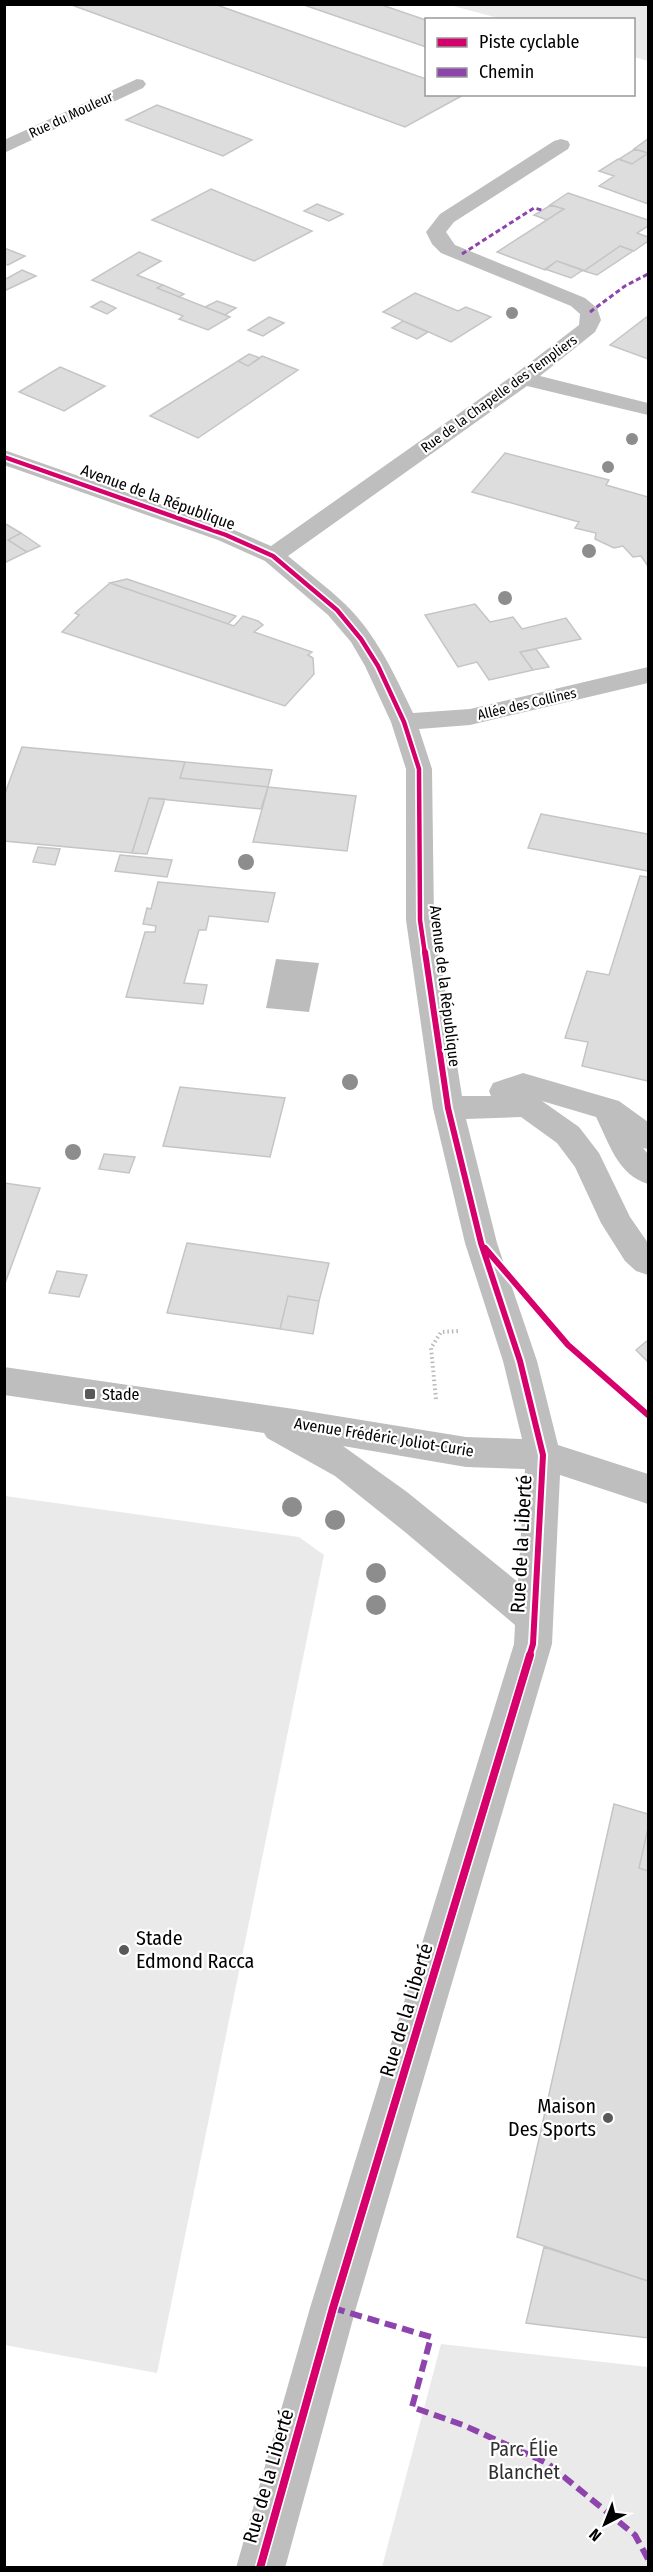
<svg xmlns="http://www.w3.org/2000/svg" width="653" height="2572" font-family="'Fira Sans Condensed',sans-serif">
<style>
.green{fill:#eaeaea}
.water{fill:#bcbcbc}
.building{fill:#ddd;stroke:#c5c5c5;stroke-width:1.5}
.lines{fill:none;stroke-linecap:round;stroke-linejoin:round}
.path{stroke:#b8b8b8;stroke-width:4;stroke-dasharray:1.5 3;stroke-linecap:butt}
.minor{fill:#bebebe;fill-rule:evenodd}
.quiet-far1{stroke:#8e44ad;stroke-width:3;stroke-dasharray:5 3;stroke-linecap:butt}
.quiet{stroke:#8e44ad;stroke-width:6;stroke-dasharray:12 6;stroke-linecap:butt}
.cycleway-far2-casing{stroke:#fff;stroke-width:8}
.cycleway-far1-casing{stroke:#fff;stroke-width:10}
.cycleway-casing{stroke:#fff;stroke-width:11}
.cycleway-far2{stroke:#d6006c;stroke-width:4.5}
.cycleway-far1{stroke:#d6006c;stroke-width:6}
.cycleway{stroke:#d6006c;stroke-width:8}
.tree{fill:#8d8d8d}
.poi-dot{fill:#595959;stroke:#fff;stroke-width:2}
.labels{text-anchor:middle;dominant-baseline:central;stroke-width:4.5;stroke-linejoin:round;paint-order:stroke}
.far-street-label{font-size:14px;fill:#000;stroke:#fff}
.street-label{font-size:16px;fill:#000;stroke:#fff}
.poi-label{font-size:16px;fill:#000;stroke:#fff;text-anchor:start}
.near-street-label{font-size:20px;fill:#000;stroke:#fff}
.near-poi-label{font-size:20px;fill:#000;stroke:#fff;text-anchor:start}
.near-park-label{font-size:20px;fill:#303030;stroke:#fff}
</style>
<rect width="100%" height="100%" fill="#fff"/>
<path class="green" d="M449,5H648V61L634,57V20L502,19Z
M5,1496L299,1537L324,1555L157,2373L5,2345Z
M441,2344L648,2367V2567H382Z"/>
<path class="water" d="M276,959L319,963L309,1012L266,1008Z"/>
<path class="building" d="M69,4H214L426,79V94H465L405,127Z
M301,4H379L426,20V47Z
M157,105L252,140L223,156L126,120Z
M648,139V204L599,186L614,176L599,171L618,159L632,164L648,153L634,149Z
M635,149L648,153L632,164L619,159Z
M211,189L312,231L254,261L152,220Z
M568,193L648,220V226L637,233L648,237V241L634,251L620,246L584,271L557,261L545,270L497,252L564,209L550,205Z
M317,204L343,214L329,221L304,211Z
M551,205L564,209L547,220L534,215Z
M620,246L633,251L597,275L584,271Z
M4,248L25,256L8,265L4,264Z
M139,252L161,261L137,275L163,285L157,288L230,317L208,330L179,319L183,316L92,280Z
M557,261L583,270L571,278L545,269Z
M22,270L36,276L4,291V280Z
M163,285L184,294L179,297L157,288Z
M415,293L458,311L466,307L491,317L451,342L383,312Z
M101,301L116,308L107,314L91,307Z
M217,301L236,308L225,315L205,307Z
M648,316V359L610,345Z
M269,317L284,323L263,336L248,330Z
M403,321L428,332L417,339L392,328Z
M249,354L260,358L248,366L238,361Z
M262,356L298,370L198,438L150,416L238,361L248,366Z
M60,367L105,386L64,411L19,392Z
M505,453L609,480L606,485L648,497V566L641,556L633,557L623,546L614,548L595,539L596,533L575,528L579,522L472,492Z
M4,523L21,533L8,540L27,552L4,563Z
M21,533L40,546L27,552L8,540Z
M127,579L236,616L228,624L110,583Z
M110,583L234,626L243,616L258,621L263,625L254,632L312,652L308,655L313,658L314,674L285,706L62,632L79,615L75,613Z
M475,604L490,622L513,617L522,629L566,618L581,639L520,652L533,670L489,680L477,662L458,667L425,615Z
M536,649L549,667L533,670L520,652Z
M22,747L185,762L180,778L268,787L261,809L149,798L132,853L4,841V796Z
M185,762L272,770L268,787L180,778Z
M268,787L356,796L347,851L253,842Z
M149,798L165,799L147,854L132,853Z
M541,814L648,834V871L528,848Z
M38,847L60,849L55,865L33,862Z
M120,855L172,860L167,877L115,871Z
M640,876L648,877V1081L582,1066L588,1042L565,1038L587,971L609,975Z
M158,882L275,893L268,922L209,916L206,930H199L184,983L207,985L203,1004L126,997L145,932H155L156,926L143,924L147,908L151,909Z
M180,1087L285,1098L270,1157L163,1146Z
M104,1154L135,1157L129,1173L99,1169Z
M4,1183L40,1188L4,1286Z
M187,1243L329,1263L319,1301L288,1296L280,1329L167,1313Z
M57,1271L87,1275L79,1297L49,1293Z
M288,1296L319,1301L313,1334L280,1329Z
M648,1340V1362L636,1350Z
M614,1804L648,1814V1828L639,1868L648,1871V2281L517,2237Z
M648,1828V1871L639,1868Z
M544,2247L648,2281V2338L526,2323Z"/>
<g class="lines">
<path class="path" d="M436,1399L431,1348L441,1332L459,1331"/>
<path class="minor" d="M137,79L143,80L146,84L143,88L4,153V140Z
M561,139L568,141L570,145L568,149L454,222L446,232L455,245L585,298L597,308L601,320L595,332L540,376L648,403V415L527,386L288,556C307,572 327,587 345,604C376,634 395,675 413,713L470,709L648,667V683L470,725L419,729L432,769L434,920L462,1096H491L489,1091L493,1083L523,1073L619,1101L648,1122V1149L643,1148L648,1154V1184C618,1175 609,1143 596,1117L542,1101L579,1127L599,1153L630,1217L648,1243V1275L636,1271L625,1261L601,1223L575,1167L557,1143L521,1117L466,1119L497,1243L537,1361L558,1445L648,1474V1504L560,1475L552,1644L356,2308L285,2568H236L310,2308L514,1644L515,1625L405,1532L335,1476L267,1438L264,1433L4,1395V1367L294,1409L466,1437L522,1439L503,1361L465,1243L433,1108L406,920V769L391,722L365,666L351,642L328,615L265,561L218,540L4,465V450L234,530L271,546L515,374L579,325L580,314L571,306L441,253L432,244L426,232L440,214L554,141ZM343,1446L466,1467L525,1469L518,1582L407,1492Z"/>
<path class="quiet-far1" d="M462,254L534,208L542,210
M590,312L625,286L648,274"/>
<path class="quiet" d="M333,2308L431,2337L412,2407L463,2425L547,2463L635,2535L648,2559"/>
<defs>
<path id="cycleway-far2" d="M4,457L226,535L273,556L337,610L361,639L378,666L404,722L419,769L420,920L425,954"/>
<path id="cycleway-far1" d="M425,952L448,1108L481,1243L520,1361L543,1455L533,1644L529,1657
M485,1248L568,1345L648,1415"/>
<path id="cycleway" d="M260,2568L333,2308L530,1655"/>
</defs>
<use href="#cycleway-far2" class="cycleway-far2-casing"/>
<use href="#cycleway-far1" class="cycleway-far1-casing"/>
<use href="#cycleway" class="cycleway-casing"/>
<use href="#cycleway-far2" class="cycleway-far2"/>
<use href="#cycleway-far1" class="cycleway-far1"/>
<use href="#cycleway" class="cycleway"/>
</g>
<g class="tree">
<circle cx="512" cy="313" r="6"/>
<circle cx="632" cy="439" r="6"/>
<circle cx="608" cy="467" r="6"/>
<circle cx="589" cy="551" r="7"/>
<circle cx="505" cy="598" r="7"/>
<circle cx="246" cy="862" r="8"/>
<circle cx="350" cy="1082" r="8"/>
<circle cx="73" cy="1152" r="8"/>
<circle cx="292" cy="1507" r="10"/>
<circle cx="335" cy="1520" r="10"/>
<circle cx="376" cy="1573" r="10"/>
<circle cx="376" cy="1605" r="10"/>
</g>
<g class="poi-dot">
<rect x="84" y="1388" width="12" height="12" rx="3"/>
<circle cx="124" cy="1950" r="6"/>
<circle cx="608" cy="2118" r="6"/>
</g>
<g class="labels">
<g class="far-street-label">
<text transform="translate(71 115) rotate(-25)">Rue du Mouleur</text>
<text transform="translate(499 394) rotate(-36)">Rue de la Chapelle des Templiers</text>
<text transform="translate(527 704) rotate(-13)">Allée des Collines</text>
</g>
<g class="street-label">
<text transform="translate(158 497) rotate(20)">Avenue de la République</text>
<text transform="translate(445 986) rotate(83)">Avenue de la République</text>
<text transform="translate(384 1437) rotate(9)">Avenue Frédéric Joliot-Curie</text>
</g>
<g class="poi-label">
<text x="102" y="1394">Stade</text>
</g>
<g class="near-street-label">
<text transform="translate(521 1544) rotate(-87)">Rue de la Liberté</text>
<text transform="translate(406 2010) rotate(-73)">Rue de la Liberté</text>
<text transform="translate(268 2476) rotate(-74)">Rue de la Liberté</text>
</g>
<g class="near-poi-label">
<text x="136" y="1938">Stade<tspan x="136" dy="23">Edmond Racca</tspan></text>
<text x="596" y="2106" text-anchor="end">Maison<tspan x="596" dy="23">Des Sports</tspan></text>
</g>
<g class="near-park-label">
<text x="524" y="2449">Parc Élie<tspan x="524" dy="23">Blanchet</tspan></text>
</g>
</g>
<rect width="653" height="2572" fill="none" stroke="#000000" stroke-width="12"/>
<rect x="425" y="18" width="210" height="78" fill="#ffffff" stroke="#999999" stroke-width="1.5"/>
<rect x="437" y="38" width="30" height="9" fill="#d6006c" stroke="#999999" stroke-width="1.5"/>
<text x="479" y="48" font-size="18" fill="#000000">Piste cyclable</text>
<rect x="437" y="68" width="30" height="9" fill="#8e44ad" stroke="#999999" stroke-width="1.5"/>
<text x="479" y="78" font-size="18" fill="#000000">Chemin</text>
<g transform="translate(605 2524) rotate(222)" stroke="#ffffff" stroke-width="4.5" paint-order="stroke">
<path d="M0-4.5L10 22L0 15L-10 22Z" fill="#000000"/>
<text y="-9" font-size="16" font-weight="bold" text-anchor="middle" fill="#000000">N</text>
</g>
</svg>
